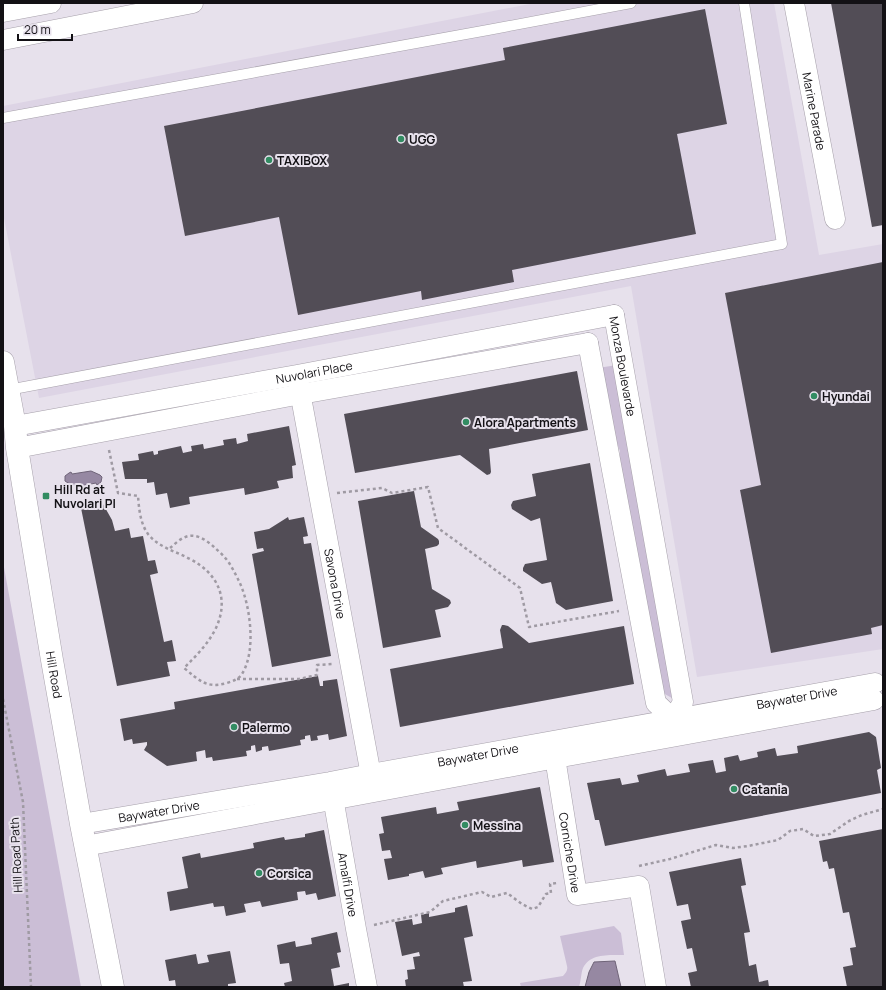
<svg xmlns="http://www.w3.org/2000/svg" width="886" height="990" font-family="Manrope,sans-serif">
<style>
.built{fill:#ddd4e5}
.green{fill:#cbbed6}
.water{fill:#9688a2;stroke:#6f6478}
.building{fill:#524d56}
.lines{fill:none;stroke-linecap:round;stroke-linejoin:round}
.service-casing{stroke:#a7a1ab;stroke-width:11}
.minor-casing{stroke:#a7a1ab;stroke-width:21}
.tertiary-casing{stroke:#a7a1ab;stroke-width:23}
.path{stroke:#9f9aa3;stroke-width:2.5;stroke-dasharray:3 3;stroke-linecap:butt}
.service{stroke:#fff;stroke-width:10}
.minor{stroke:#fff;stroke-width:20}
.tertiary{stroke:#fff;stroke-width:22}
.poi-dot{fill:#328c62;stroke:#e7e1ec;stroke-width:1.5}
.labels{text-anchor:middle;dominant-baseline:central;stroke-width:4;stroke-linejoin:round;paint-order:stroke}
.street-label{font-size:12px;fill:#131115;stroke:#e7e1ec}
.poi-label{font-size:12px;font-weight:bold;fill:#131115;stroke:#e7e1ec;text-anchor:start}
</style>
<rect width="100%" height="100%" fill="#e7e1ec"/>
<path class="built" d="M535,3H774L819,255L883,244V649L697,677L631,286L39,398L3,213V106Z"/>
<path class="green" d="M617,365L672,698L661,692L620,466V451L615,438L598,368Z
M3,562L81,987H3Z
M614,926L621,933L624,955C610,955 590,953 583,968C581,973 581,981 579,987H521L520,983L563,976C566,973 568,970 567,966L560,936Z"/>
<path class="water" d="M91,471L100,475L102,477L101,482L97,485L96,483C85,485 75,489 65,481V476L69,473L71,472L72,474Z
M615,961L621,987H585L589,972L594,962Z"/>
<path class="building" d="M831,3H883V225L872,227Z
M705,9L727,124L677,134L696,234L512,270L514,282L422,300L421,291L298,315L279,217L185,236L164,126L505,60L503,48Z
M883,262V625L871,628L872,634L771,653L740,490L761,485L725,293Z
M577,371L588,430L489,449L491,472L490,474L487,475L460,455L355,473L344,414Z
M289,426L296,465L292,466L293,478L277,481L279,488L245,495L244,488L189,497L190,504L170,508L167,493L156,495L154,482L147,483V479H125L122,462L139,460L138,454L153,451L154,455L158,454V451L181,446L183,453L192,451L191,446L203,444L204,449L224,445L223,440L236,438L237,444L248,441L247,434Z
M590,463L613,601L566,610L556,603L551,582L542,584L523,571V568L525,564L547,560L540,518L531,521L512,509L511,505L513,501L536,496L532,474Z
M414,491L421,527L438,539L439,541V544L437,546L425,549L432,589L450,600L451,603L448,607L435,610L441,637L383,648L358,501Z
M103,504L112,520L115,531L129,528L131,538L143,536L148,561L155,560L158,573L150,575L164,642L172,640L176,661L167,662L170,676L117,686L81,508Z
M288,517L289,520L304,517L308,536L303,537L304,544L311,543L331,656L272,667L252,554L264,551L263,548L257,549L254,532L269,529Z
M502,625H504L508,626L529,643L624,626L634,684L400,727L390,669L503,648L500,630Z
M318,676L320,686H323V681L337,679L347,736L329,740L328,734L317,736L318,740L311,741L310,735L305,736V739L300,740L301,745L269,751L268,746L262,747V750L256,752L255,745L251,746V750L246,751L247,756L213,761L212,757L206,758L205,750L196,752L197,761L167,766L144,750L147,745V742L133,744L132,739L124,741L120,719L175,709L174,702Z
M869,732L876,737L881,768L877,770L881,793L605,846L599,820H595L587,783L620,778L622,785L639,782L637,775L665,769L667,776L690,772L688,764L713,760L716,773L726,771L724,758L738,755L740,761L758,757L757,752L775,748L777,756L798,753L797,746Z
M540,787L554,862L523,867L522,860L477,868L476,861L441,868L443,874L425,878L423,871L409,874V876L388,880L384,859L392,858L390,850L382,851L379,834L384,833L381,817L436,807L437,814L459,810L457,802Z
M883,829V987H847L843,967L853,965L850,948L856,947L849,912L843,913L834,868L829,869L827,861L823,862L819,841Z
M324,830L336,896L318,900L316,893L306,895L305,891L297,892L298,900L262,907L260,901L244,904L246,912L226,916L224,906L214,907L213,903L170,911L167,892L188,888L182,857L200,853L201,858L254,848L253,843L284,837L285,840L305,837V834Z
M741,858L746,885L741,886L750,932L744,933L749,966L756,964L759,982L768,980L769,987H691L688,973L697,971L692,948L687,949L681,921L691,919L688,904L677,906L669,872Z
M467,905L473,936L464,938L472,981L463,982L464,987H406L405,980L408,979L407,970L415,969L413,957L420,956L419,952L402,956L395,922L412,919L413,925L422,923L421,915L429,913V917L455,912V908Z
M337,932L341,952L337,953L340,967L331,969L334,986L349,983V987H285L284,983L292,981L289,963L280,964L277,945L295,941L296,947L312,944L311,938Z
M230,951L236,983L228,984V987H176L175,980L169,981L165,960L196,954L198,964L209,962L207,955Z"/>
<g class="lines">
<defs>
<path id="service" d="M3,118L488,30L631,3
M8,390L782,244L744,3"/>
<g id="minor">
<path id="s1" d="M794,3L835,219"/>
<path d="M3,12L51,3"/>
<path d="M3,40L193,3"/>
<path id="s2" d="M614,315L683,702L673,719"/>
<path d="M588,343L656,703L673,719L675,729"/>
<path id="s3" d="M298,381L373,786"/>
<path id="s4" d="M15,426L297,375L614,315"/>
<path d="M17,448L301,394L588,343"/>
<path id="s5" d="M553,745L577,895L639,886L656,987"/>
<path id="s6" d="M331,786L356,929L367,987"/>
<path id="s7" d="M81,824L330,782L371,774L875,683"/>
<path d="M85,846L556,758L874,700"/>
</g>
<g id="tertiary">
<path id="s8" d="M3,362L15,426L17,448L52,660L81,824L113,987"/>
</g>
</defs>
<use href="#service" class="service-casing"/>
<use href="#minor" class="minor-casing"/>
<use href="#tertiary" class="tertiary-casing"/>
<path class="path" d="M109,450L118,493L138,496C139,508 140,523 148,534C158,547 175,551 190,559C219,574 230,600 215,630C207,645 195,657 184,668C199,680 206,689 227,683C233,681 239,679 242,674C255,653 251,616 244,594C241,584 236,575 231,566C227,559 221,553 215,548C210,543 202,537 195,536C184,534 176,543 169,549
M337,493L382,488L392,493L428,487L438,528L520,588L529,627L619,611
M237,679H299L317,675V665L332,664
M3,699L23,802L31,987
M639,866L670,859L716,845L733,848L748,846L778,840L790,831L803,829L814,836L830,834L849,821L862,815L883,809
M374,925L430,912L443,901L482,892L491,897L507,893L522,904L532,909L538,907L546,894L551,893L550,884L557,883"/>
<use href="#service" class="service"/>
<use href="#minor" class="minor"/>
<use href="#tertiary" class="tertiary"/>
</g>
<g class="poi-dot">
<circle cx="401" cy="139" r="4"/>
<circle cx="269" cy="160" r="4"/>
<circle cx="814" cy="396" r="4"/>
<circle cx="466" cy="422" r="4"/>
<rect x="42" y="492" width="8" height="8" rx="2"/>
<circle cx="234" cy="727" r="4"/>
<circle cx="734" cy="789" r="4"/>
<circle cx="465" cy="825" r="4"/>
<circle cx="259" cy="873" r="4"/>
</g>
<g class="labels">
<g class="street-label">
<text stroke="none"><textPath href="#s1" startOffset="110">Marine Parade</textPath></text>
<text stroke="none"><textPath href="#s2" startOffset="52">Monza Boulevarde</textPath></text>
<text stroke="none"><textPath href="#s4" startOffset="304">Nuvolari Place</textPath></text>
<text stroke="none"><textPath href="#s3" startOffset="206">Savona Drive</textPath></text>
<text stroke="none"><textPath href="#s8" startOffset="317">Hill Road</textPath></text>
<text stroke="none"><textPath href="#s7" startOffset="727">Baywater Drive</textPath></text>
<text stroke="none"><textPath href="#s7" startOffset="403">Baywater Drive</textPath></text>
<text stroke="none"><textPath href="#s7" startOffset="79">Baywater Drive</textPath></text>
<text stroke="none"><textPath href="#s5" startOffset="109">Corniche Drive</textPath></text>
<text transform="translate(16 855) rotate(-93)">Hill Road Path</text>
<text stroke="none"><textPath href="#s6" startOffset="100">Amalfi Drive</textPath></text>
</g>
<g class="poi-label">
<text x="409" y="139">UGG</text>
<text x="277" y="160">TAXIBOX</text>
<text x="822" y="396">Hyundai</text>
<text x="474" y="422">Alora Apartments</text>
<text x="54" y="489">Hill Rd at<tspan x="54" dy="14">Nuvolari Pl</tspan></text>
<text x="242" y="727">Palermo</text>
<text x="742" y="789">Catania</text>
<text x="473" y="825">Messina</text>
<text x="267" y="873">Corsica</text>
</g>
</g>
<rect width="886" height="990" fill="none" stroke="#131115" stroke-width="8"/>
<path d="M18 34v6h54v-6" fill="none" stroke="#131115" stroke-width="2"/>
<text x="24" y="34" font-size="12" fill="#131115" stroke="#e7e1ec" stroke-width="3" paint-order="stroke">20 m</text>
</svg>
